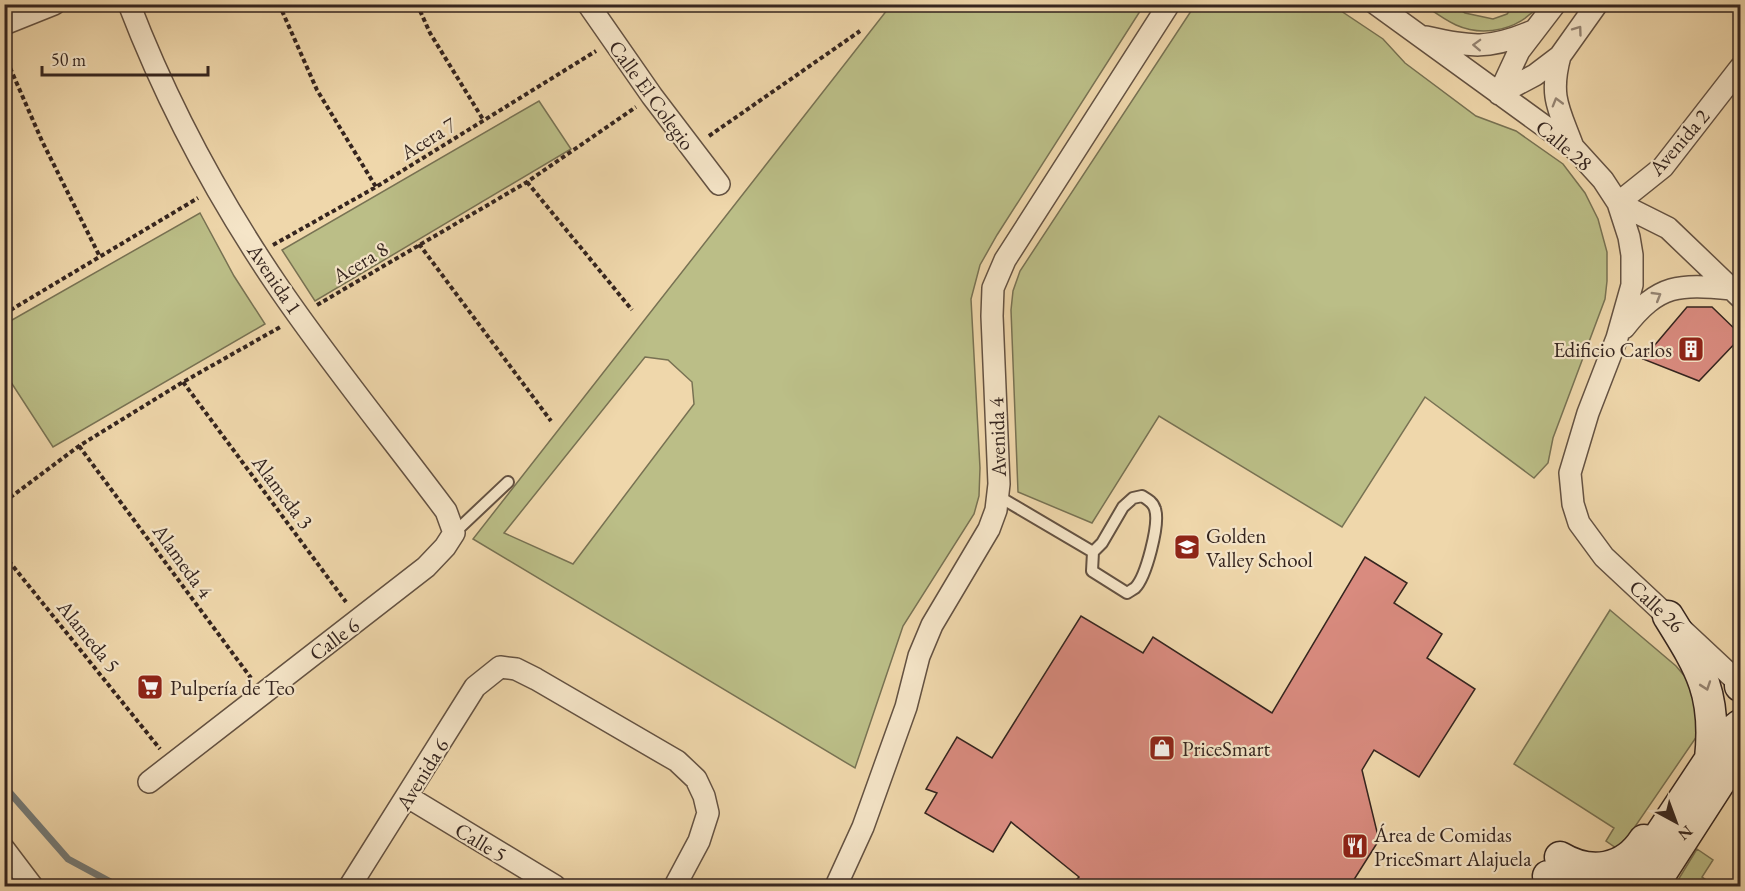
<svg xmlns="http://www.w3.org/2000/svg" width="1745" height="891" font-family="'EB Garamond',serif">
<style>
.green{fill:#bbbe87;stroke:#787253;stroke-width:1.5;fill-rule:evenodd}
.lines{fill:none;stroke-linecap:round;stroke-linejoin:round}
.stream{stroke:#757c79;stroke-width:7}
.building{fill:#d98b7f;stroke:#35251f;stroke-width:1.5}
.lane-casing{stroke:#645242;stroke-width:14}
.street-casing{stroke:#645242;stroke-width:24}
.secondary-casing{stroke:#35251f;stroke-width:33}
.path{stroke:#35251f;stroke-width:4;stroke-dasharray:4.5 3;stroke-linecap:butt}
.lane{stroke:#f5e5c8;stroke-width:10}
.street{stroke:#f5e5c8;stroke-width:21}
.secondary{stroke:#f5e5c8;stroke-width:30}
.oneway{stroke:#958574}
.labels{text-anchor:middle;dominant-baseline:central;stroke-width:4.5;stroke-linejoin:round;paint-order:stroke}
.street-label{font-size:21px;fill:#35251f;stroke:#f5e5c8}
.poi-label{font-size:21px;fill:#35251f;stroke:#f5e5c8;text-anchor:start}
</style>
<rect width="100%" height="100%" fill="#efd7ab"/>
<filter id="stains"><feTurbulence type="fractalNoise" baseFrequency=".00333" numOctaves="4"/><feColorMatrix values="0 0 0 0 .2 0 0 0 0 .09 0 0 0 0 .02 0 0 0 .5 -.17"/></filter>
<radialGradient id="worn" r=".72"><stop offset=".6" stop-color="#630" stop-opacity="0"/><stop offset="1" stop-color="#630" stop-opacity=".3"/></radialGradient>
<path class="green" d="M891,5H1144L997,235L980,265L971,299L980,468L979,496L974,514L903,626L855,768L473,539ZM645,357L668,360L692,382L694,404L573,564L504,533Z
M1195,5H1332L1383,39L1405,63L1476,116L1516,131L1563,164L1585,193L1598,219L1607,252V281L1605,299L1553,438L1548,463L1534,478L1425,397L1342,527L1159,416L1092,523L1018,492L1011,310L1013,291L1020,271Z
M1424,5H1453L1465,13L1493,19L1507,14L1514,5H1539C1520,29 1485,38 1456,25C1445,20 1434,12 1424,5Z
M539,101L571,149L315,301L282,250Z
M200,213L234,276L265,324L53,447L5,373V324Z
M1610,610L1676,666L1687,679L1696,699L1697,736L1619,850L1606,841L1614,828L1514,764Z
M1697,849L1713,860L1702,877L1715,886H1687L1678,880Z"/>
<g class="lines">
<path class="stream" d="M4,786L68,859L118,886"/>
</g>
<path class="building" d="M1687,307H1712L1740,334V338L1699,381L1643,359Z
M1365,557L1407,583L1394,603L1442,634L1427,658L1475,689L1419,777L1374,750L1362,770L1379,840L1350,886H1070L1079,877L1011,822L993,852L925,813L937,793L926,789L957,737L992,758L1081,616L1143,653L1153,637L1272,713Z"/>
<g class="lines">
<defs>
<path id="lane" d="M998,496L1093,552
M1142,496C1147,499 1153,502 1155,509C1160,524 1146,577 1135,588C1133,589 1129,592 1127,593L1092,571L1093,552L1102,543L1123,507L1133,498Z
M454,533L508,482"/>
<path id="street" d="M129,4C167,103 218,198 277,285C330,363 390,436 446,511L454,533L445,547L426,567L149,782
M588,4L652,96L719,184
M1376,4L1573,147L1603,180L1618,203L1668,228L1740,297
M4,24L54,4
M1426,37C1472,47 1488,50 1533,31
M1560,56C1549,97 1559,109 1573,147
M1499,94L1535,75L1560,56L1597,4
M1499,94L1519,51L1555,4
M1618,203L1629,237L1632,255V285L1617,338L1588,413L1570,473L1573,504L1579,523L1604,557L1740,684
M1618,203L1663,167L1740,68
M1624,328C1659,283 1679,284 1732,289
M408,797L555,886
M4,849L32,886
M350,886L475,687L500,667L516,669L536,679L677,761L696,779L704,796L708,813L699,841L675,886
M836,886L863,827L906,707L919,656L932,625L989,529L996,510L999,484L992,316L993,288L1005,260L1169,4"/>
<path id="secondary" d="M1668,616C1701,669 1717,694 1710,759
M1740,683V686
M1560,857C1590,875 1624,871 1644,840
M1548,876L1566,886
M1626,886L1724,738L1740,725
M1653,886L1740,751"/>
</defs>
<use href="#lane" class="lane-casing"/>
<use href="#street" class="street-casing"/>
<use href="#secondary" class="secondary-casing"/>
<path class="path" d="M279,4L317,90L376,187
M417,4L430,33L484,121
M4,54L42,141L100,257
M709,136L860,31
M527,182L632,310
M419,244L551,421
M273,245L376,187L596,51
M317,305L527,182L636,107
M4,314L198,198
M183,382L346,602
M79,446L251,678
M4,502L79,446L183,382L282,326
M4,555L160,749"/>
<use href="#lane" class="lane"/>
<use href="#street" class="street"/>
<use href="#secondary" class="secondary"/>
</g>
<defs><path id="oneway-chevron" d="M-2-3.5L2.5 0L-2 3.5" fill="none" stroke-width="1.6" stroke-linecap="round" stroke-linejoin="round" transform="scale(1.5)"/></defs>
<g class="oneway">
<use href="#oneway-chevron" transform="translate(1578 30) rotate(-54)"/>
<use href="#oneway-chevron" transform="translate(1477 45) rotate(-178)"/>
<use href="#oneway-chevron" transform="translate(1557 102) rotate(-106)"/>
<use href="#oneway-chevron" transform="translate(1657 296) rotate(-31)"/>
<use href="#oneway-chevron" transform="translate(1706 686) rotate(71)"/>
</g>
<defs>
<symbol id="building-square" viewBox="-11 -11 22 22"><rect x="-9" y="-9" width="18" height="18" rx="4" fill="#8f2418" stroke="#f5e5c8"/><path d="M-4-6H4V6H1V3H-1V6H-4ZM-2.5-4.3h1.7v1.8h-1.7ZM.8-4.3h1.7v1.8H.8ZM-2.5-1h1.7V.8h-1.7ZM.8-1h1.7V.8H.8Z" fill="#fff"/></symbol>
<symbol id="school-square" viewBox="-11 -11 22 22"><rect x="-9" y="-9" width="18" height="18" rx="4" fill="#8f2418" stroke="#f5e5c8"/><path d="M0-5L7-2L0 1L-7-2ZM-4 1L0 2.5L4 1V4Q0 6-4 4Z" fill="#fff"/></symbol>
<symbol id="supermarket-square" viewBox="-11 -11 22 22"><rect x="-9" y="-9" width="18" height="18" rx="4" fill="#8f2418" stroke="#f5e5c8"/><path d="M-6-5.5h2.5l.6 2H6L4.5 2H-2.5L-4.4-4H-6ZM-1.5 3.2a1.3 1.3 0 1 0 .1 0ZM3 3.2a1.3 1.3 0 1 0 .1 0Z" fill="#fff"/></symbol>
<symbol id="shop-square" viewBox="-11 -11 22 22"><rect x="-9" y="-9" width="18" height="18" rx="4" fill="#8f2418" stroke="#f5e5c8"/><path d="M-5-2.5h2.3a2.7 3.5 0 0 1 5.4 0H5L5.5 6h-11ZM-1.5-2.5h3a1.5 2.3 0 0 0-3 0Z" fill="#fff"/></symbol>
<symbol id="restaurant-square" viewBox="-11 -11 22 22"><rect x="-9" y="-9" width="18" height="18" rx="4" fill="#8f2418" stroke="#f5e5c8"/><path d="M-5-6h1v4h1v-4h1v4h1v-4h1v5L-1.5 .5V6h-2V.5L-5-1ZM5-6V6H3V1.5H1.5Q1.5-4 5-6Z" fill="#fff"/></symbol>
</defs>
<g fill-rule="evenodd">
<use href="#building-square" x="1676" y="334" width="30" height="30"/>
<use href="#school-square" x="1172" y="532" width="30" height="30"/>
<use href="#supermarket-square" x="135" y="672" width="30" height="30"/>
<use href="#shop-square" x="1147" y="733" width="30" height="30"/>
<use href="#restaurant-square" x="1340" y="831" width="30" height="30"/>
</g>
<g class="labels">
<g class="street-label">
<text transform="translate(652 95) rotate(54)">Calle El Colegio</text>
<text transform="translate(428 138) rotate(-32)">Acera 7</text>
<text transform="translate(1679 142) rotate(-49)">Avenida 2</text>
<text transform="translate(1564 145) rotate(40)">Calle 28</text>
<text transform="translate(360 262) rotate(-31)">Acera 8</text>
<text transform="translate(275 279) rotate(56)">Avenida 1</text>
<text transform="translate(997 437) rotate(-92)">Avenida 4</text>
<text transform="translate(283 492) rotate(53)">Alameda 3</text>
<text transform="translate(183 561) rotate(54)">Alameda 4</text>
<text transform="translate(1657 606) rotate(43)">Calle 26</text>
<text transform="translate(89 636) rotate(51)">Alameda 5</text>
<text transform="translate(334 639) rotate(-37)">Calle 6</text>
<text transform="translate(422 774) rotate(-58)">Avenida 6</text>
<text transform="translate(481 842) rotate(31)">Calle 5</text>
</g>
<g class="poi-label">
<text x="1672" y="349" text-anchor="end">Edificio Carlos</text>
<text x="1206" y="535">Golden<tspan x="1206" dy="24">Valley School</tspan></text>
<text x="170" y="687">Pulpería de Teo</text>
<text x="1182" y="748">PriceSmart</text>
<text x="1374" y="834">Área de Comidas<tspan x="1374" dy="24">PriceSmart Alajuela</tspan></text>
</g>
</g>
<rect width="1745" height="891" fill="none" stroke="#efd7ab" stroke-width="24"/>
<rect x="6" y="6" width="1733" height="879" fill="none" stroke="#35251f" stroke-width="3"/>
<rect x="12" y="12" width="1721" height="867" fill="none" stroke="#35251f" stroke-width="1.5"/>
<g transform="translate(1676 822) rotate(139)" stroke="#f5e5c8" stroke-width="4.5" paint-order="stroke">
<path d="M0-4.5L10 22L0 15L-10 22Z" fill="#35251f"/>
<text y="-9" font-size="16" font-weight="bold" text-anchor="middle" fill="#35251f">N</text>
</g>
<path d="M42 66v9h166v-9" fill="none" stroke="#35251f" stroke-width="3"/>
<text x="51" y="66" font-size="18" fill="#35251f" stroke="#f5e5c8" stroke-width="4.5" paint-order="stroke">50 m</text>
<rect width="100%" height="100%" filter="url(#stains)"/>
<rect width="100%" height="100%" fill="url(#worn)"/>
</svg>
